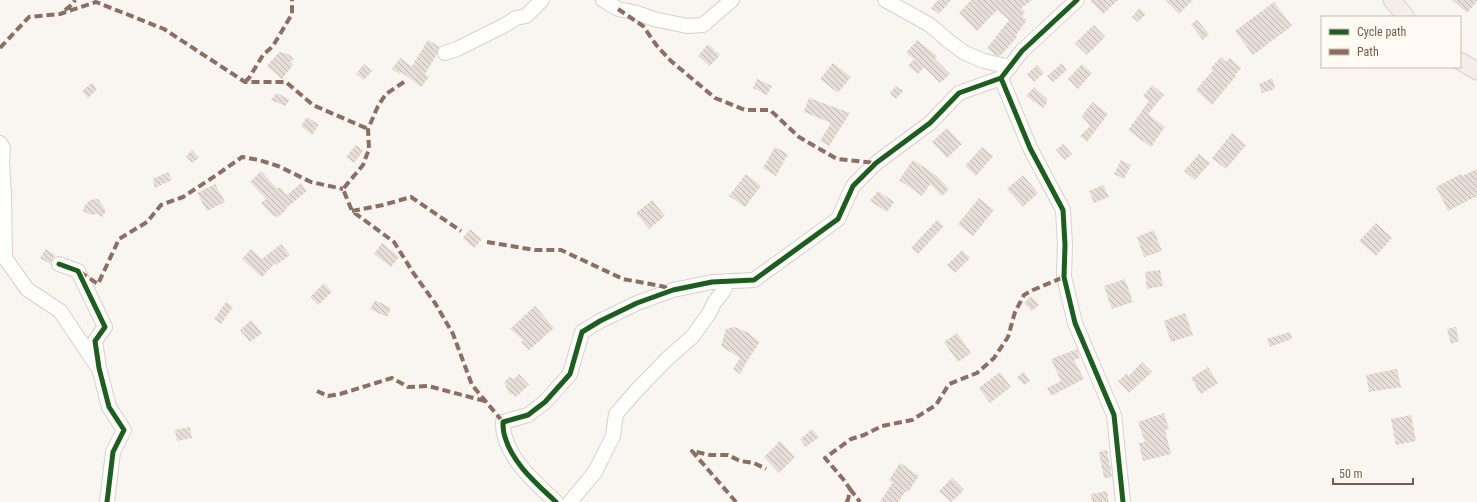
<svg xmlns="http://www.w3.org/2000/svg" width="1477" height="502" font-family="'Roboto Condensed',sans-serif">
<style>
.building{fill:url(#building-back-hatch)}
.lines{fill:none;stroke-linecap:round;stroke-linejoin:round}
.minor-casing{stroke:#d7d1cb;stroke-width:16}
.major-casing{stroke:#dad1cc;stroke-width:19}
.minor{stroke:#fefefd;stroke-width:14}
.major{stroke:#f3eee8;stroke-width:17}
.quiet{stroke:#8d6e63;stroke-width:4;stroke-dasharray:8 4;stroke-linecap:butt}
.cycleway-casing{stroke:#fffaf3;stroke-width:8}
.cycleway{stroke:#1b5e20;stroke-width:5}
</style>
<defs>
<pattern id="building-back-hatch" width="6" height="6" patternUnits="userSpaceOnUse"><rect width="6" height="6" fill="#e6ded7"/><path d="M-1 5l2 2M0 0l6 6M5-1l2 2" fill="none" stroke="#bfb7b1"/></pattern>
</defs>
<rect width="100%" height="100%" fill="#f9f5f0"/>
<path class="building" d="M938,0H951L939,14L931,8Z
M971,0H1032L1021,8L1025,12L1022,16L1027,20L1016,35L1017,37L1000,56L995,55L987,48L1009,20L997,10L977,31L959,13Z
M1090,0H1118L1103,14Z
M1165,0H1193L1179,14Z
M1452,0H1477V1L1467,13Z
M1274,2L1292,26L1253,55L1235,31Z
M1139,8L1146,14L1138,22L1132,17Z
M1197,20L1209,34L1203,40L1191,25Z
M1094,25L1105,37L1087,55L1075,43Z
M428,40L440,47L437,51V54L425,74L429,77L421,87L401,72L400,74L392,69L400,58L412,66Z
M917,40L937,56L935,59L950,74L940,83L924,67L918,74L908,66L914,59L906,53Z
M708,44L720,55L710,66L698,56Z
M279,52L288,54L294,59L290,62L293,65L282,79L267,66Z
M1221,57L1226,62L1230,58L1241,68L1235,75L1236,76L1212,105L1196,90L1213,70L1211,68Z
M833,63L851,77L838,93L820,79Z
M1062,63L1067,70L1053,82L1047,76Z
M364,64L372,71L364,80L356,74Z
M1082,64L1092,73L1078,89L1068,79Z
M1037,65L1044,73L1034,82L1027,74Z
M1272,78L1275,87L1272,90L1262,93L1259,84Z
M757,79L772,86L767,95L753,88Z
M92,83L97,89L88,98L82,91Z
M1152,85L1164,95L1148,114L1165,127L1151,147L1128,130L1149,101L1143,96Z
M896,86L903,91L896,99L890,93Z
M1034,87L1047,99V103L1043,108L1026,96Z
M277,93L290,100L285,106L271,100Z
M809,98L850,113L829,146L820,141L831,123L804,112Z
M1092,102L1108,114L1087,142L1080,136L1090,126L1082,116Z
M307,117L319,125L312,135L301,126Z
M947,128L962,144L947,158L932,142Z
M1232,133L1246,145L1226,169L1212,158Z
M1063,144L1072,154L1065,160L1056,150Z
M356,145L363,151L354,163L346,157Z
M775,147L788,154L776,176L763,168Z
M982,147L993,156L976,176L965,166Z
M192,150L199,158L192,163L186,156Z
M1199,154L1210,163L1195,180L1184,171Z
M913,160L937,176L949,189L942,196L930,184L922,196L899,180Z
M1121,160L1131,165L1124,179L1114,174Z
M1477,169V196L1448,211L1436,187L1461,174L1462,176Z
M261,171L277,189L280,187L287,195L301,183L307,191L286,208L287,209L278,217L272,215L261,203L266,199L250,182Z
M168,172L172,180L155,188L153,179Z
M746,174L761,186L745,207L729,196Z
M1023,175L1038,193L1023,207L1007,189Z
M215,184L225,202L207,211L197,193Z
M1103,185L1109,197L1094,203L1089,191Z
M878,191L894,202L887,212L870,201Z
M979,198L994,210L973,236L958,224Z
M98,199L106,211L102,217L97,214L91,215L83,211L85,205L90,200Z
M652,200L665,216L649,229L636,213Z
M937,220L944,226L918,254L911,248Z
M1376,223L1392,238L1376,256L1359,241Z
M470,229L482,239L474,248L463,238Z
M1154,230L1162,251L1144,257L1137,237Z
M382,243L399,257L391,267L374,254Z
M281,244L290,255L276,265L275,263L262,277L242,259L251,249L262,259Z
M46,249L55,255L50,264L40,258Z
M962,250L970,258L955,273L947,265Z
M1160,270L1163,286L1147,289L1145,272Z
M1125,279L1133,302L1112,309L1104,286Z
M324,283L332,292L318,305L310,297Z
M1031,296L1039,305L1032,311L1024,303Z
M375,300L391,308L387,317L370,309Z
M226,302L233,307L221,324L214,319Z
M535,306L554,328L529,350L521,342L523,340L510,329Z
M1185,313L1193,335L1171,342L1164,321Z
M251,320L262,333L250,342L240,330Z
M734,327L747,332L760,342L749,358L740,374L733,369L740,358L721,346L726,329Z
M1456,327L1459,341L1451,344L1447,329Z
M1290,332L1292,339L1270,347L1267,339Z
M957,333L971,353L958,362L944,342Z
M1077,349L1080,358L1074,360L1084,379L1051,396L1047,388L1061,381L1051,359Z
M1142,362L1152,372L1129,393L1118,381L1127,373L1129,376Z
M1208,367L1218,383L1201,394L1191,378Z
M1397,369L1401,387L1369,392L1366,375Z
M1000,372L1011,387L990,403L979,388Z
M1024,372L1030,381L1024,385L1017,377Z
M519,374L529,385L516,397L512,393L510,395L504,382L510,377L514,379Z
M1164,413L1169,429L1165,430L1171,454L1143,461L1139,443L1145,442L1138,422Z
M1411,415L1416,441L1396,445L1391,419Z
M190,427L192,438L177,441L175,430Z
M812,429L819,437L806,447L800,439Z
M780,441L795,457L779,473L764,457Z
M1107,450L1112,477L1104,478L1099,452Z
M900,463L919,476L908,492L906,491L898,502H880L893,482L889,480Z
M952,478L964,490L951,502L939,491Z
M1107,491L1109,502H1092L1091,494Z"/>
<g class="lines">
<defs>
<path id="minor" d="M603,0L618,9L637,13L654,19L687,26L703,25L732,0
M885,0L930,25L951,43L965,53L984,61L1010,67
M1077,0L1022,51L1001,78L1030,148L1063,210L1065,245L1064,277L1075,323L1114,415L1123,502
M445,53L457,49L505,25L516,18L526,16L542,0
M0,143L3,148L2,162L4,193L5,258L27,289L60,311L97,366
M59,264L78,271L105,327L95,341L99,368L109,407L124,430L113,452L107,502
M556,502C537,484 512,463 505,437C503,432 503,427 503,422L528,415L545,402L570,374L582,332L600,321L637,303L673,290L712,282L754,280L838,219L853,186L876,163L930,123L959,93L1001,78
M570,502L595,472L613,436L616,414L636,391L668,358L693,336L710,312L714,303L724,290L727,281"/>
<path id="major" d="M1392,0L1406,17
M1460,61L1477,71"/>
</defs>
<use href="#minor" class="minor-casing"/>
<use href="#major" class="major-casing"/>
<use href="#minor" class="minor"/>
<use href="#major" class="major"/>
<path class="quiet" d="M618,9L643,26L657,46L671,61L715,98L745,110H770L799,137L837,159L876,163
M65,10L73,4L75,0
M0,48L29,17L60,14L96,2L164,29L245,82H286L313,105L368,129
M245,82L249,78L263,55L273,46L292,14V0
M404,82L386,94L378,106L368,129L369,149L363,165L343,189L352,211L394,242L414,274L435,303L453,334L472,385L503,422
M352,211L383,205L411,197L461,231
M487,242L535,250H561L623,279L661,286L673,290
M80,272L98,284L119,239L147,222L161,205L183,197L218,174L242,157L259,160L278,166L311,182L343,189
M317,391L328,396L340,394L392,378L408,387L428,386L485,401
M850,489L860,502
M736,502L692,451L710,455H728L740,461L754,463L766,469
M846,502L848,500L850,489L843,479L825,458L851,439L864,435L882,426L912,420L936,405L949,384L977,373L994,358L1008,337L1015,312L1024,295L1033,290L1064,277"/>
<defs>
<path id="cycleway" d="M1077,0L1022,51L1001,78L1030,148L1063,210L1065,245L1064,277L1075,323L1114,415L1123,502
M59,264L78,271L105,327L95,341L99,368L109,407L124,430L113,452L107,502
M556,502C537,484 512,463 505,437C503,432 503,427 503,422L528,415L545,402L570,374L582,332L600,321L637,303L673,290L712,282L754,280L838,219L853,186L876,163L930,123L959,93L1001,78"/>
</defs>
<use href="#cycleway" class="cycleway-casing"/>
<use href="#cycleway" class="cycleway"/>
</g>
<rect x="1321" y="16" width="140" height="52" fill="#fffaf3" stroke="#cabbb1"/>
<rect x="1329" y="29" width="20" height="6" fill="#1b5e20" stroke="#cabbb1"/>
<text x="1357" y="36" font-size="12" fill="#7a5c4d">Cycle path</text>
<rect x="1329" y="49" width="20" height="6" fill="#8d6e63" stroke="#cabbb1"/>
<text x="1357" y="56" font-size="12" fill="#7a5c4d">Path</text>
<path d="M1333 478v6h80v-6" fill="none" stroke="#7a5c4d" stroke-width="2"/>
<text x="1339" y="478" font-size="12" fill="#7a5c4d" stroke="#fffaf3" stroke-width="3" paint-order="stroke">50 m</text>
</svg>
